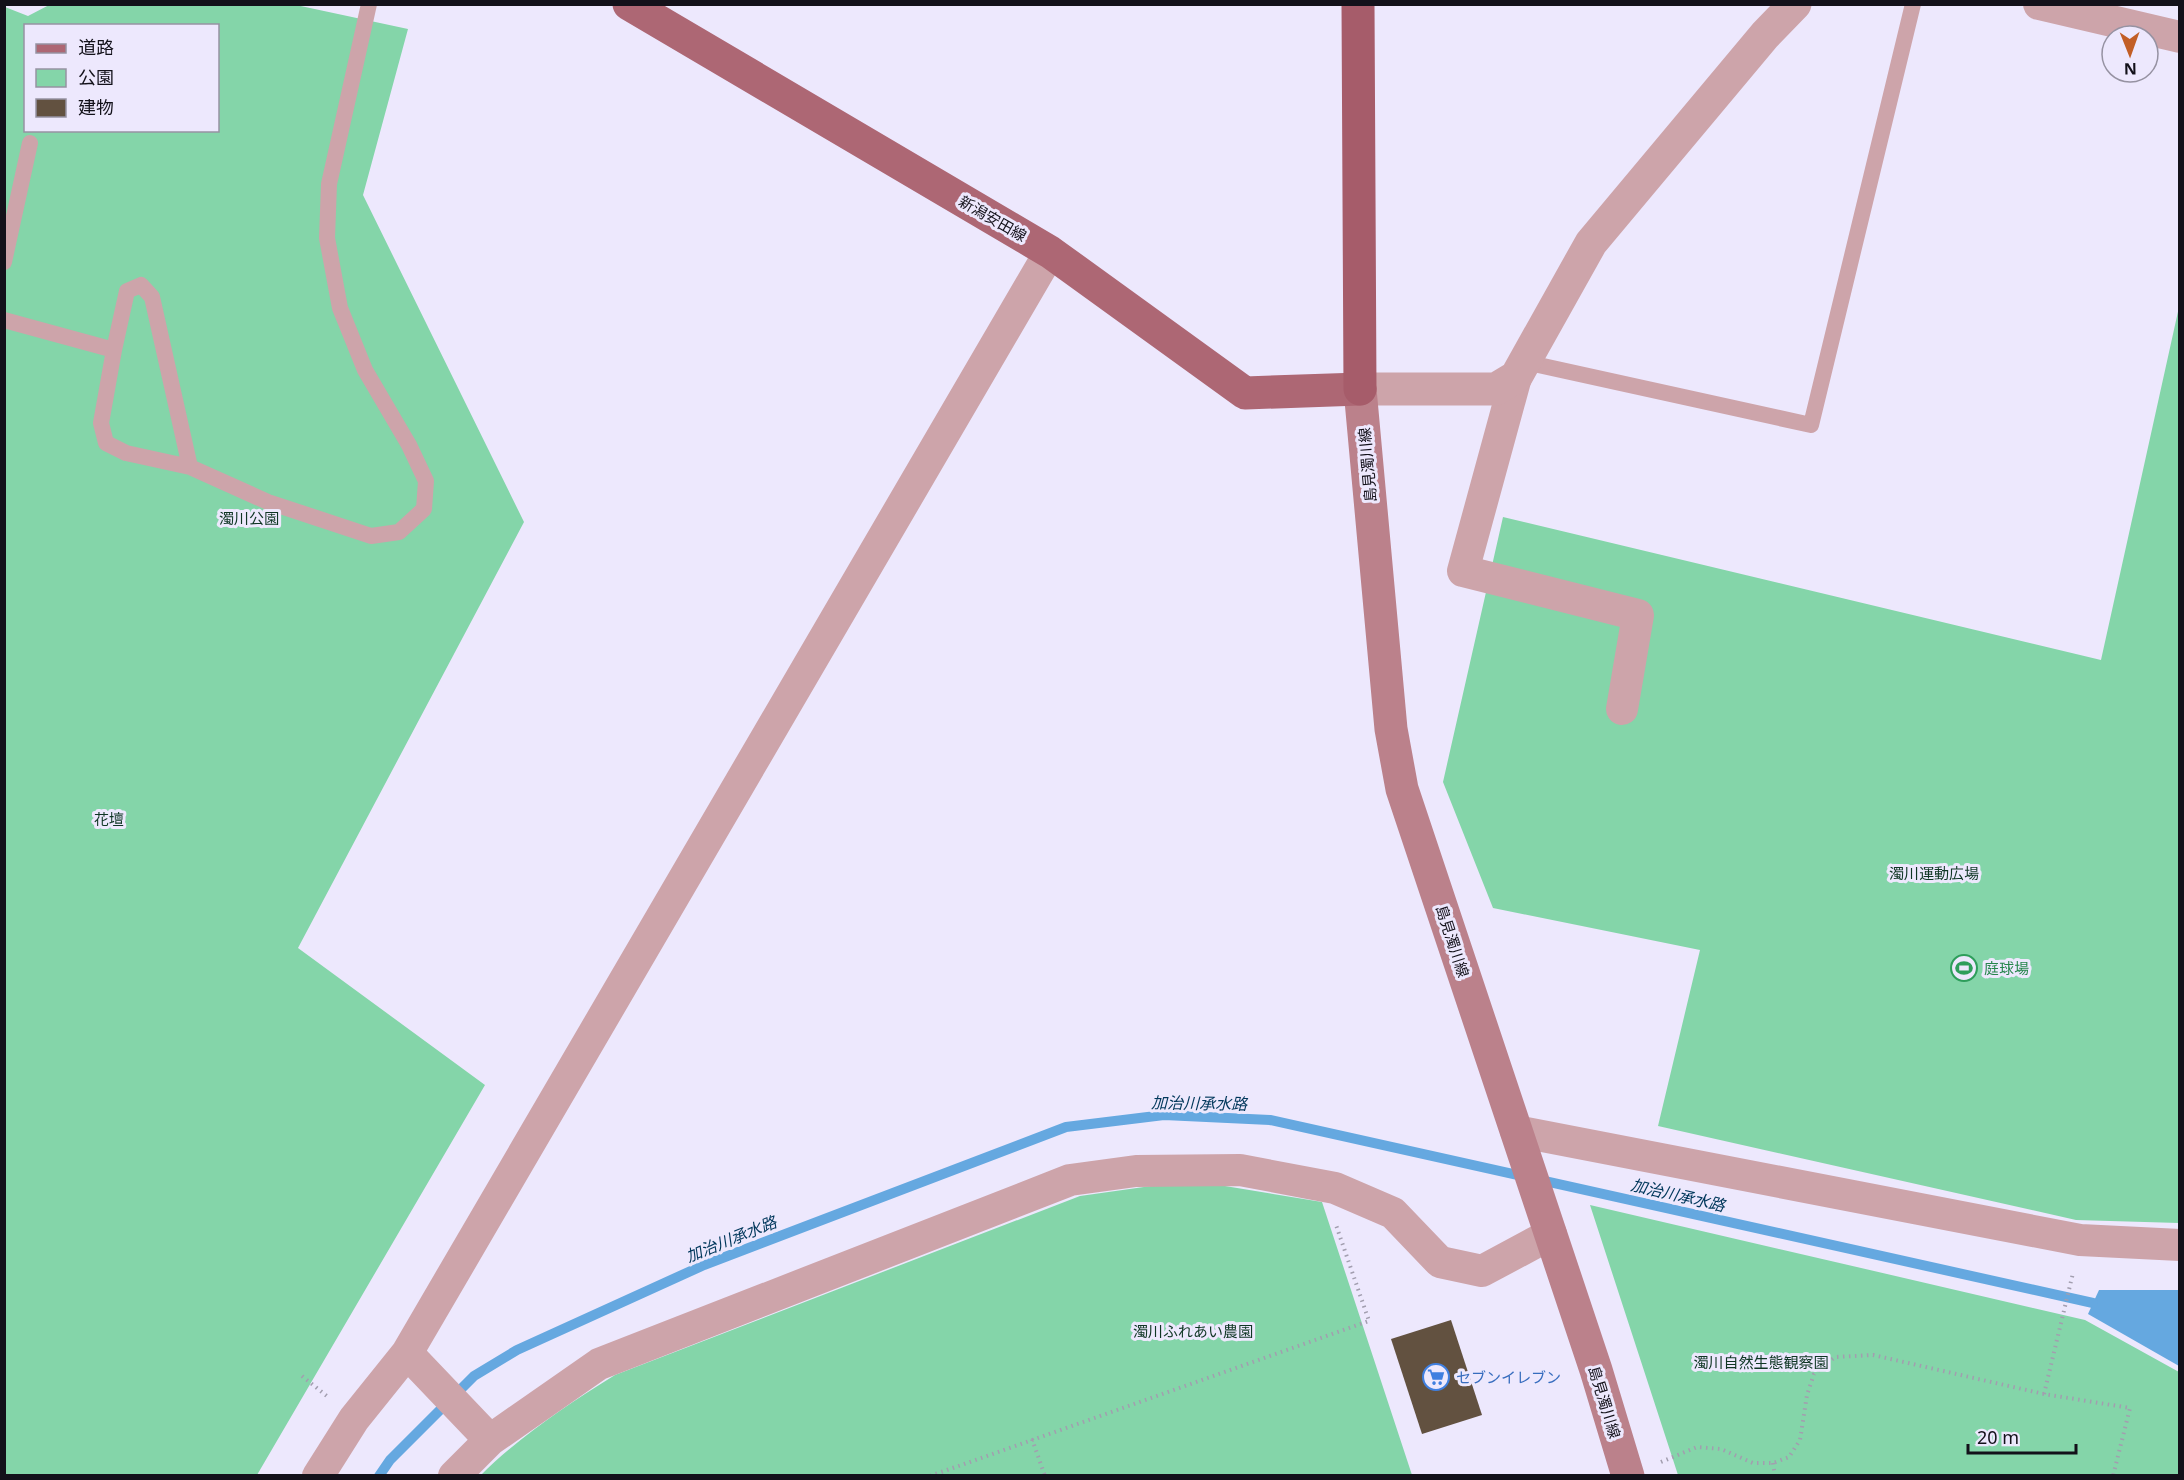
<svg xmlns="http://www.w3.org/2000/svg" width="2184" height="1480" font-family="'Noto Sans','Noto Sans JP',sans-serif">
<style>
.green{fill:#84d5a9;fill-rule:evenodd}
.water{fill:#65a8e0}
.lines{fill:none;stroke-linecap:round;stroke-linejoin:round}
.stream{stroke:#65a8e0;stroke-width:10}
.building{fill:#625140}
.path{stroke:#a29eaf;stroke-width:4;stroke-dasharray:1.5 4.5;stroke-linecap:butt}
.service{stroke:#cda4aa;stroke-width:16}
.minor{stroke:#cda4aa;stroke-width:32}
.tertiary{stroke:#cda4aa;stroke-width:33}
.secondary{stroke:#bb818b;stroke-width:33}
.primary{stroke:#ad6774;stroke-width:33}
.trunk{stroke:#a65c6a;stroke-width:33}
.labels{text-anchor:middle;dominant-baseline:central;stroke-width:6;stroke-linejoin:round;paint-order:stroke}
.street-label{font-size:15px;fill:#13111a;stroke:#ede8fd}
.park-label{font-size:15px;fill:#0f3624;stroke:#ede8fd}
.leisure-label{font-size:15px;fill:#27864d;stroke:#ede8fd;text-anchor:start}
.shop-label{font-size:15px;fill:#366cbe;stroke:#ede8fd;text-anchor:start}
.water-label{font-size:16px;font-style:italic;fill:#00375b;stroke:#ede8fd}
</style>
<rect width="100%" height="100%" fill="#ede8fd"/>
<path class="green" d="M51,4L296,5L408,29L363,195L524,522L298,948L485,1085L257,1475H5V7L28,16ZM26,26H218V130H26Z
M2179,307V1223L2076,1220L1658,1126L1700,950L1493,908L1443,782L1503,517L2101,660Z
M1158,1185L1225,1186L1322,1202L1412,1475L480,1476C520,1436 567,1405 615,1375L1080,1196Z
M1590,1205L2085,1320L2179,1372V1475H1678Z"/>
<path class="water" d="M2099,1290H2179V1366L2088,1314Z"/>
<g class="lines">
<path class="stream" d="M379,1476L390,1460L474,1376L517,1350L704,1265L1066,1127L1164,1115L1270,1120L2093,1303"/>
</g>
<path class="building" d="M1451,1320L1482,1415L1422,1434L1391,1339Z"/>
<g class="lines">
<path class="path" d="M302,1376L328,1397
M2044,1394L2073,1273
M1032,1439L1045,1476
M1661,1462L1697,1447L1721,1449L1753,1463H1773L1789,1457L1800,1440L1807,1395L1814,1374L1835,1357L1873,1355L2044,1394L2130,1408L2113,1476
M1773,1463L1775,1476
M930,1476L1369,1321L1336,1225"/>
<path class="service" d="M4,262L30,143
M4,320L114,350
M1525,362L1811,425L1913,4
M190,467L152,297L141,285L127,291L114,350L101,423L106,443L126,453L190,467L268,502L371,536L399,532L424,509L426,481L409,445L365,370L340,308L327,238L329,184L369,4"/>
<path class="minor" d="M2039,4L2180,37
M1516,377L1463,571L1638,615L1622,709
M1516,1131L2080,1240L2180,1245
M407,1353L490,1440
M318,1476L354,1419L407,1353L1050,252
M454,1476L490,1440L599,1364L1070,1180L1136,1171L1240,1170L1335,1188L1393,1213L1440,1262L1482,1271L1551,1234"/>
<path class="tertiary" d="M1360,389H1496L1516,377L1591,243L1765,35L1795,4"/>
<path class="secondary" d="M1360,389L1391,729L1402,789L1596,1370L1628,1476"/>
<path class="primary" d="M629,4L1050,252L1245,393L1360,389"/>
<path class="trunk" d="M1358,4L1360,389"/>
</g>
<defs>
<symbol id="stadium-ring" viewBox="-11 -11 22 22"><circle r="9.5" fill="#ede8fd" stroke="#2e9e5b" stroke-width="1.5"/><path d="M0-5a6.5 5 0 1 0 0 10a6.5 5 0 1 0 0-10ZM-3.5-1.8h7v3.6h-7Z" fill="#2e9e5b"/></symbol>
<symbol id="supermarket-ring" viewBox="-11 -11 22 22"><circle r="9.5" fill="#ede8fd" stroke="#3f7fe0" stroke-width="1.5"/><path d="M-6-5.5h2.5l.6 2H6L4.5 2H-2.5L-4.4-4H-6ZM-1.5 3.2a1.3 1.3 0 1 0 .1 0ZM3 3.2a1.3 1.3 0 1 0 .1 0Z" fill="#3f7fe0"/></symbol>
</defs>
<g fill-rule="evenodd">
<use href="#stadium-ring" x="1949" y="953" width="30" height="30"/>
<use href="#supermarket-ring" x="1421" y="1362" width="30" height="30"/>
</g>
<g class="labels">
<g class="street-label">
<text transform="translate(993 218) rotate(30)">新潟安田線</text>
<text transform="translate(1367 465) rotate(-95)">島見濁川線</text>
<text transform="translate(1453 941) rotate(72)">島見濁川線</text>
<text transform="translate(1605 1402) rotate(73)">島見濁川線</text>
</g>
<g class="park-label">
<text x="249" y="518">濁川公園</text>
<text x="109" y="819">花壇</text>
<text x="1934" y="873">濁川運動広場</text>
<text x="1193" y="1331">濁川ふれあい農園</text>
<text x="1761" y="1362">濁川自然生態観察園</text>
</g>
<g class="leisure-label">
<text x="1984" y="968">庭球場</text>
</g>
<g class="shop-label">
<text x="1456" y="1377">セブンイレブン</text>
</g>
<g class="water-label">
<text transform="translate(1199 1103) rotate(1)">加治川承水路</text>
<text transform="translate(1678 1195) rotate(13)">加治川承水路</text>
<text transform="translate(731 1239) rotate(-22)">加治川承水路</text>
</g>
</g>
<rect width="2184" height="1480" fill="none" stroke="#13111a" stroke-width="12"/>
<rect x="24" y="24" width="195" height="108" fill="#ede8fd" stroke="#9692a2" stroke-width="1.5"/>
<rect x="36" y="44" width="30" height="9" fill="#ad6774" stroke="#9692a2" stroke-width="1.5"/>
<text x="78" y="54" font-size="18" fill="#13111a">道路</text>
<rect x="36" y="69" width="30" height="18" fill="#84d5a9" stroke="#9692a2" stroke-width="1.5"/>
<text x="78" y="84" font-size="18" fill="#13111a">公園</text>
<rect x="36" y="99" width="30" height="18" fill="#625140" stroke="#9692a2" stroke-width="1.5"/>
<text x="78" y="114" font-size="18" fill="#13111a">建物</text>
<g transform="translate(2130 54) rotate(179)"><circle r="28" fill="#ede8fd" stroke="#9692a2" stroke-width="1.5"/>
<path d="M0-4.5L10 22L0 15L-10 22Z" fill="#c25e26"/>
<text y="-9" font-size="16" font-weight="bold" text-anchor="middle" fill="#13111a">N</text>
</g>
<path d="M1968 1444v9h108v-9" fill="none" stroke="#13111a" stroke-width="3"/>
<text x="1977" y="1444" font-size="18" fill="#13111a" stroke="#ede8fd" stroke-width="4.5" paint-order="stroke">20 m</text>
</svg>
